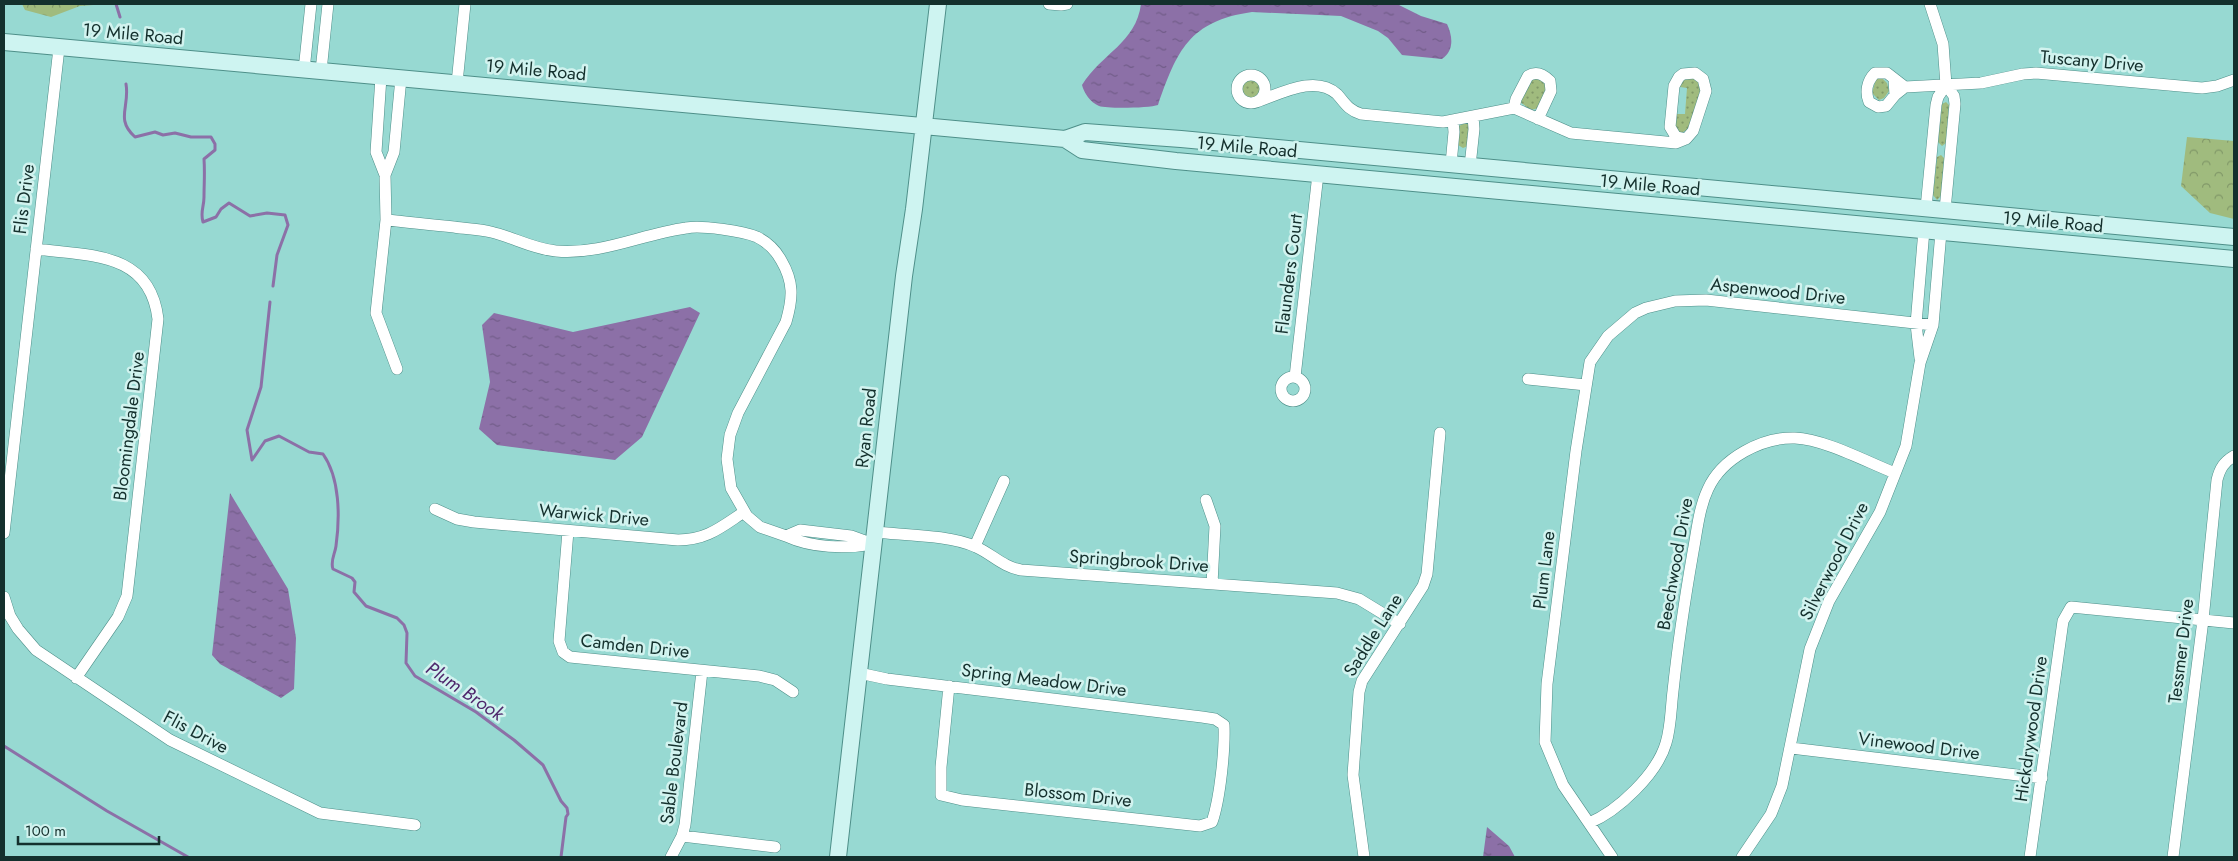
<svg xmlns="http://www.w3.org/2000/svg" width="2238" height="861" font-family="Jost,sans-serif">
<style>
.grass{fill:url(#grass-dots)}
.forest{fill:url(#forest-crowns)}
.water{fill:url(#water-ripples)}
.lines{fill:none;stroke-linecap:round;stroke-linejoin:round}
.stream{stroke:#8c70a7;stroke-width:3}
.minor-casing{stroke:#4e8f89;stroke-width:12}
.secondary-casing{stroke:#4e8f89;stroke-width:18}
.minor{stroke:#fff;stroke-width:11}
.secondary{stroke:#cef4f1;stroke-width:16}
.labels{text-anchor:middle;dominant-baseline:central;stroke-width:5;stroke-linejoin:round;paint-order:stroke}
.street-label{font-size:18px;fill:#14302d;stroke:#d2f3ef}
.water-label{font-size:19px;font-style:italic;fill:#4e276c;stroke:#d2f3ef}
</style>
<defs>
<pattern id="grass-dots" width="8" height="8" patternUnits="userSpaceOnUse" patternTransform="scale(1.25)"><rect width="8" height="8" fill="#a0bb7e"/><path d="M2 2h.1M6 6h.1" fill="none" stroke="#819868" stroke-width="1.8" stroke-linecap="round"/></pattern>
<pattern id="forest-crowns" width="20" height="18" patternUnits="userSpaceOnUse" patternTransform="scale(1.25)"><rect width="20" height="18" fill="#a0bb7e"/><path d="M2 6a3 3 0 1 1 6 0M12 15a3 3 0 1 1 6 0" fill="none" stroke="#819868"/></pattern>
<pattern id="water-ripples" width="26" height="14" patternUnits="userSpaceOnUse" patternTransform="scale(1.25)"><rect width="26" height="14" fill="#8c70a7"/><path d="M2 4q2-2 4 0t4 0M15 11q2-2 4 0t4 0" fill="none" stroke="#715c88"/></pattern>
</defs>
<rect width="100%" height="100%" fill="#97d9d2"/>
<path class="grass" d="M1537,77L1547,86L1539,108L1531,110L1520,102L1529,81Z
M1689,78L1697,79L1701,88L1689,129L1681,133L1675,128L1677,114H1685L1687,88L1680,87L1681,81Z
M1882,78L1887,83L1889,91L1884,98L1879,100L1872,93L1876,79Z
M1242 89a9 9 0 1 1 18 0a9 9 0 1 1-18 0Z
M1946,102L1949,105L1946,143L1942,146L1938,142L1942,104Z
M1465,123L1468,124V146L1463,148L1458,145L1459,126Z
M1941,155L1944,158L1941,196L1937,200L1933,195L1937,157Z"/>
<path class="forest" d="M22,4H107L80,6L51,17L25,10Z
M2187,137L2234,141V219L2210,213L2181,186Z"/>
<path class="water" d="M1141,4H1397L1421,16L1447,24C1453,37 1454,51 1442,59L1402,55L1388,38L1378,31L1341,16L1252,12C1189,21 1177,51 1158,105C1150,108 1107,109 1099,106C1090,102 1084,93 1082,85C1102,53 1136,43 1141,4Z
M690,307L700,313L642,437L615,460L497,445L479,429L490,382L482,325L494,313L573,332Z
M230,493L288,589L296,638L294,689L281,698L220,664L212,655Z
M1487,827L1509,846L1515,857H1483Z"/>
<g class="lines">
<path class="stream" d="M116,4L120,17
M126,84C130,107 115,119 135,137L155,132L163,135L175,133L191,137H211L215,144V150L204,159C205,172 204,185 204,197C204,207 200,212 203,222L216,217L221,209L229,203L250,216L267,213L285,215L288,225L277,255L273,286
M270,302L261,387L247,430L252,460L265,441L279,436L309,452L323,454C340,478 340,517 336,546C335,554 330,561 333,569L352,578L355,582L354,592L366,606L397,618L404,625L407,633L406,663L415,676L476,712L514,740L543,765L561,801L567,808L568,814L566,817L561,857
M4,746L107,811L188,857"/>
<defs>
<path id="minor" d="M1049,4L1061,5L1067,4
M1930,4L1943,44L1946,85L1954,96L1955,104L1945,210
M304,70L311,4
M321,71L328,4
M1237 89a14 14 0 1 1 28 0a14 14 0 1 1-28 0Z
M381,77L376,152L385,175L386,220L376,313L397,369
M1894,80L1895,95L1886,106L1878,107L1869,102C1865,92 1867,81 1875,73H1887L1905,87
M457,83L465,4
M1895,95L1905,87L1981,83L2023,74L2036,73L2202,88L2217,86L2234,80
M1256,102C1280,94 1315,74 1337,94C1345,103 1348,110 1361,114L1443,122L1514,108L1571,133L1676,143L1686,139L1693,131L1706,91L1703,79L1695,73L1683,74L1679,77L1674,86L1670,127L1676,137L1686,139
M1514,108L1516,99L1528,76C1536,71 1543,74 1550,81L1551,91L1538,119
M1451,164L1454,132L1453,121
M1470,166L1474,129L1473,116
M385,175L394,152L401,78
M1926,208L1936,105L1938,97L1946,85
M386,220C408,222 431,225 454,227C466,229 479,229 491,232C513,237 533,249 556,251C602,255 642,234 686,228C701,225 743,231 757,237C767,242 776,251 781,260C794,282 793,298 786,322L738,413L730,435L727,459L731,488L747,516L760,527L786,536
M36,249C89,256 150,251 158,319L127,596L118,617L76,678
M1920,358L1916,324L1924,230
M1281 389a12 12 0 1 1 24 0a12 12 0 1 1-24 0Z
M1295,377L1318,174
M1528,379L1586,385
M1206,500L1215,526L1212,584
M435,509L457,519L474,522L678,540C707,540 721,527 744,512
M800,530L851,536L873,544C845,549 812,548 786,536Z
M568,531L559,641L563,652L570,657L759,676L775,680L793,692
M875,532C902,535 952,535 976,547C992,554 1003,567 1021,570L1337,593L1359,599L1400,624
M4,533L59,48
M975,546L1004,481
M4,597L10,616L18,629L36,650L170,740L320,813L415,825
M859,673L887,679L1202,717L1215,719L1224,725C1225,750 1220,799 1212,822L1200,826L962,800L941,795V767L949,686
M1791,748L2042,778
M1589,823C1618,811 1657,774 1666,743C1671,727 1671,707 1673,691C1678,644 1685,598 1693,552C1697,531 1699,508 1708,489C1722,458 1762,437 1795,438C1824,439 1867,462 1895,473
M682,836L775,847
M671,857L682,836L685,825L702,671
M1364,857L1353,775L1359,692L1362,681L1423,586L1427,574L1440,433
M1612,857L1563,785L1545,742L1547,684L1576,451L1590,362L1608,336L1635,313L1646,308L1675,301L1706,300L1933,325
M1742,857L1771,814L1782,786L1810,649L1829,601L1880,512L1906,446L1920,363L1933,325L1941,232
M2030,857L2063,621L2071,607L2234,623
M2173,857L2203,620L2217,480C2220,468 2224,462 2234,456"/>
<path id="secondary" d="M4,42L1065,139L1085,132L1181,139L2234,237
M1065,139L1082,150L1176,161L2234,259
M838,857L904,276L914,209L938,4"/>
</defs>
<use href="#minor" class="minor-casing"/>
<use href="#secondary" class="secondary-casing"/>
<use href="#minor" class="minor"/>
<use href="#secondary" class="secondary"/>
</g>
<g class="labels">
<g class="street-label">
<text transform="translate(133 34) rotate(5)">19 Mile Road</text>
<text transform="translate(2092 61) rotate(5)">Tuscany Drive</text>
<text transform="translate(536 70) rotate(5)">19 Mile Road</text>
<text transform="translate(1247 147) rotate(5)">19 Mile Road</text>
<text transform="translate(1650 185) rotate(5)">19 Mile Road</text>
<text transform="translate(24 199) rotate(-83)">Flis Drive</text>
<text transform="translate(2053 222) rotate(5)">19 Mile Road</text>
<text transform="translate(1289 274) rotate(-83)">Flaunders Court</text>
<text transform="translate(1778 291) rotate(6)">Aspenwood Drive</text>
<text transform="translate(129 426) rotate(-83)">Bloomingdale Drive</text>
<text transform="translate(866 428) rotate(-84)">Ryan Road</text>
<text transform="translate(594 515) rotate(5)">Warwick Drive</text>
<text transform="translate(1139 561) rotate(4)">Springbrook Drive</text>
<text transform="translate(1834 561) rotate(-63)">Silverwood Drive</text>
<text transform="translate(1675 564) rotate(-80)">Beechwood Drive</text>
<text transform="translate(1544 570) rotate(-83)">Plum Lane</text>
<text transform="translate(1373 635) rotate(-58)">Saddle Lane</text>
<text transform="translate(635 646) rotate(6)">Camden Drive</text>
<text transform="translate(2181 651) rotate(-83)">Tessmer Drive</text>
<text transform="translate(1044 680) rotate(7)">Spring Meadow Drive</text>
<text transform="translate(2031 729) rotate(-82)">Hickdrywood Drive</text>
<text transform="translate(196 732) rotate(28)">Flis Drive</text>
<text transform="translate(1919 746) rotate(7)">Vinewood Drive</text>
<text transform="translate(674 763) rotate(-83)">Sable Boulevard</text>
<text transform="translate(1078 795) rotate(6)">Blossom Drive</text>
</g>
<g class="water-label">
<text transform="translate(465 691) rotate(34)">Plum Brook</text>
</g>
</g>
<rect width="2238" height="861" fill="none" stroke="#14302d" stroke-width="10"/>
<path d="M18 836v8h141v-8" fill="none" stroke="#14302d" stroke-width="2.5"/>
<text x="25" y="836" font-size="15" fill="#14302d" stroke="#d2f3ef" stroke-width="4" paint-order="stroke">100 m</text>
</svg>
